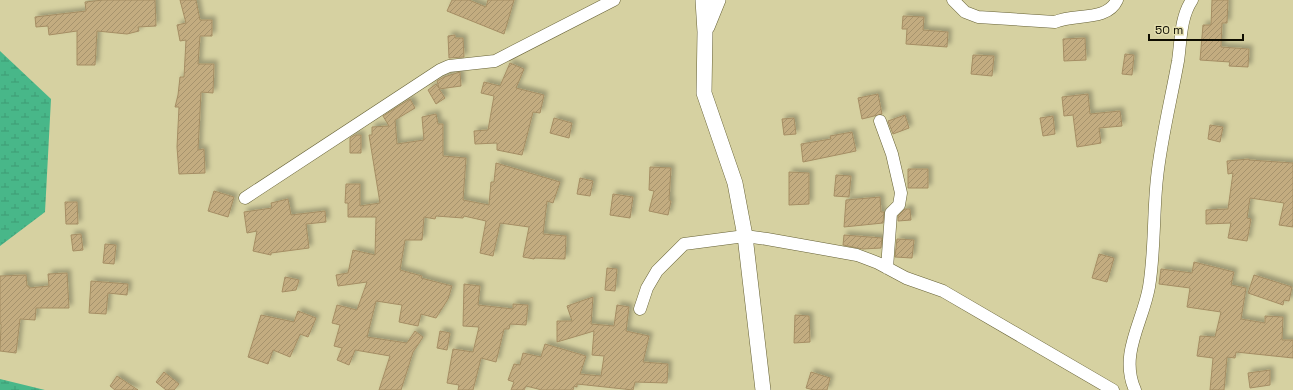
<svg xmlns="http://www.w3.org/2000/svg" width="1293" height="390" font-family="'Space Grotesk',sans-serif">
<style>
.wetland{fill:url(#wetland-marsh)}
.building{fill:url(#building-hatch);stroke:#a58e64;filter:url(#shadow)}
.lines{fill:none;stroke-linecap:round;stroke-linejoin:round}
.minor-casing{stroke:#666135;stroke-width:13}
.tertiary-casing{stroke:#666135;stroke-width:16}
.minor{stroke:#fff;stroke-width:12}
.tertiary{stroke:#fff;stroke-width:15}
</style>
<defs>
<pattern id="wetland-marsh" width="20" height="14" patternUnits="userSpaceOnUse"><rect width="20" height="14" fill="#48b789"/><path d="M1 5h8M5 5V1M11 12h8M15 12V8" fill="none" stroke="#3e9c74"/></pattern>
<pattern id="building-hatch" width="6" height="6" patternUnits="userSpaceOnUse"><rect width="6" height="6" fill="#c3ac80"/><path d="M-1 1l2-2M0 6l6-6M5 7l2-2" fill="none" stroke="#a6936d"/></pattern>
<filter id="shadow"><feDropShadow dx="3.5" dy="-3.5" stdDeviation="2" flood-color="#0004"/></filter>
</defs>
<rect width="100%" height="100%" fill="#d6d1a1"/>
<path class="wetland" d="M0,51L51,99L45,212L0,246Z
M0,379L45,390H0Z"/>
<path class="building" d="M103,0H155L156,26L138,27L139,31L127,34L97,31L95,65H77V31L49,35L48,26L36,27L35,17L86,11L85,2Z
M180,0H196L200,20H212V36H200L198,64H214L213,93L201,92L198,150L204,149L205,173L179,174L177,147L179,107H175L178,95L180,77H184L186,40L180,41L177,25L186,23Z
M452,0H469L486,7L488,0H514L504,34L447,11Z
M1212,0H1228L1227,23H1222L1221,47L1249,49L1248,67L1229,66L1230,62L1200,60L1203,25H1211Z
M903,16L924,17L923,30L948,32L947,47L906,44L907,29H902Z
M455,35V38H463L464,57L449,58L448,36Z
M1085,38L1086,60L1064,61L1063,39Z
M1125,54L1134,55L1132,75L1122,74Z
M973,55L994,56L992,76L971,74Z
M510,63L524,69L516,88L544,95L540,113L533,112L522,155L497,150V143L475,144L474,131L488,130L494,96L481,93L484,82L500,86Z
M460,72L461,86L439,89L445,98L436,104L428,90L436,84L439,88L437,81L444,77Z
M878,94L882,114L862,119L858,98Z
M1088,94L1090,114L1120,111L1122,126L1099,128L1101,143L1077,147L1073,115L1064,116L1062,97Z
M410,99L415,108L395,120L397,144L424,140L422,117L436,114L438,124H443V156L466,158L463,200L489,205L491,182H494L496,163L560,182L553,203L547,201L543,234L566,236L565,259L535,258L534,259L523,257L529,227L500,223L493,256L480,253L486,221L464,216L463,218L436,216L435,219L424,217L422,240H405L400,270L422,276L421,278L452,286L448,299L436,318L421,314L418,326L399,322L402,305L376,301L367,337L407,343L415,331L423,337L413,352L401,390H379L390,356L355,350L349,365L337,360L342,348L334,346L340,325L332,323L337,305L357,310L367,282L338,286L336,275L348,273L353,250L375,255L376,217H348V203H345L346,184H360V206L380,203L369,135H372V127L389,126L383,116Z
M905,115L909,128L893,134L888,121Z
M1053,116L1055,134L1043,136L1040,118Z
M554,118L572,123L569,138L550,133Z
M794,118L796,134L784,135L782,119Z
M1210,125L1223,127L1220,142L1208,139Z
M852,132L856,151L803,162L801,144L831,139L830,136Z
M355,135H361V153H350V138Z
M1249,159V160L1293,163V227L1279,225L1284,203L1250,198L1247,218L1251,219L1247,241L1228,238L1231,223L1206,224V210L1228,209L1233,173L1228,174L1227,161Z
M650,167L671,168L669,200L671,201L668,215L649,211L654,191L649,190Z
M908,169H928V188H908Z
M789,172L809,173V204L789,205Z
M836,175L851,176L849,197L834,196Z
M580,178L593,181L590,196L577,194Z
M214,191L234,197L228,217L208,211Z
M613,194L633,197L630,218L610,215Z
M880,197L881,212H884L883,223L844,227L846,200Z
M288,199L291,215L325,211L326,222L306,224L309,248L271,253V255L253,251L257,231L247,233L244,212L272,208L271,203Z
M65,202H77L78,224H66Z
M905,209H910L911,220L898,221V216Z
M81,234L83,250L73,251L71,235Z
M844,235L882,238L881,248L863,249L843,245Z
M897,239L914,240L912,258L895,257Z
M105,244L116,245L114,264L103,263Z
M1099,254L1114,258L1107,282L1092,278Z
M1194,262L1234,272L1231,285L1246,288L1241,319L1265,323V316L1283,317L1282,340H1293V358L1236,352L1235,358L1227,357L1224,390H1210L1213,358L1197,356L1200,336L1215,337L1221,312L1187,307L1190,288L1159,284L1161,269L1192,273Z
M607,268L617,269L615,291L605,290Z
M67,273L69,308H36L35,320L20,319L16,353L0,351L1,324H0V276L26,275L27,286H29V288L49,286L48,274Z
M1254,275L1292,287L1289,301L1284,300L1283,305L1248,293Z
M285,277L299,280L296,290L282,292Z
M91,281L128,284L127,295L108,293L106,314L89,313Z
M464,284L480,286L478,305L513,309V304L528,305L526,325L510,324L509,329H504L496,362L481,358L473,390H458L459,385L447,383L453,349L473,352L479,327L463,326Z
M593,297L591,324L614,326L617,305L629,307L626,331L649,336L643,362L668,364L667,383L635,382L633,390L577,384V387L574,386L573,390H542L526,386L524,390H511L514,382L508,380L514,364L520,365L523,353L541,357L545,344L586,356L580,374L601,376L604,356L592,355L594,331L557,342V321H572L567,306Z
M298,311L316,318L308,337L300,334L290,357L273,350L268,364L248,357L261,315L294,322Z
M795,315L809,316L810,342L794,343Z
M440,331L450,333L447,350L437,348Z
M1270,370V385L1250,388L1248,373Z
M164,372L179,384L174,390H166L156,382Z
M811,372L830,378L827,390H814L806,388Z
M117,376L138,390H115L110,386Z"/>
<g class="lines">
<defs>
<path id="minor" d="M953,0L965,12L978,17L1055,22C1074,13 1107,22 1117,0
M880,121L892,154L901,193L899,205L891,213L887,268
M245,198L440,70L449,66L495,61L614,0
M640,309L647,288L657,271L684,244L745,236L767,239L857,255L878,263L906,278L943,291L1113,390
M1135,390C1119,354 1143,322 1149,287C1155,251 1153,214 1157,178C1161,139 1171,100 1178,61C1181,41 1180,18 1192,0"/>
<path id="tertiary" d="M703,0L705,32L704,93L735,183L745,236L763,390
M707,27L718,0"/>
</defs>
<use href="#minor" class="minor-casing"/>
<use href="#tertiary" class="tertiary-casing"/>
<use href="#minor" class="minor"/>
<use href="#tertiary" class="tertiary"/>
</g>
<path d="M1149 34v6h94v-6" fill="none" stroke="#0e0c00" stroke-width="2"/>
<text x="1155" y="34" font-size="12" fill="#0e0c00" stroke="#e3deae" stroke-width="3" paint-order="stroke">50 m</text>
</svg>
